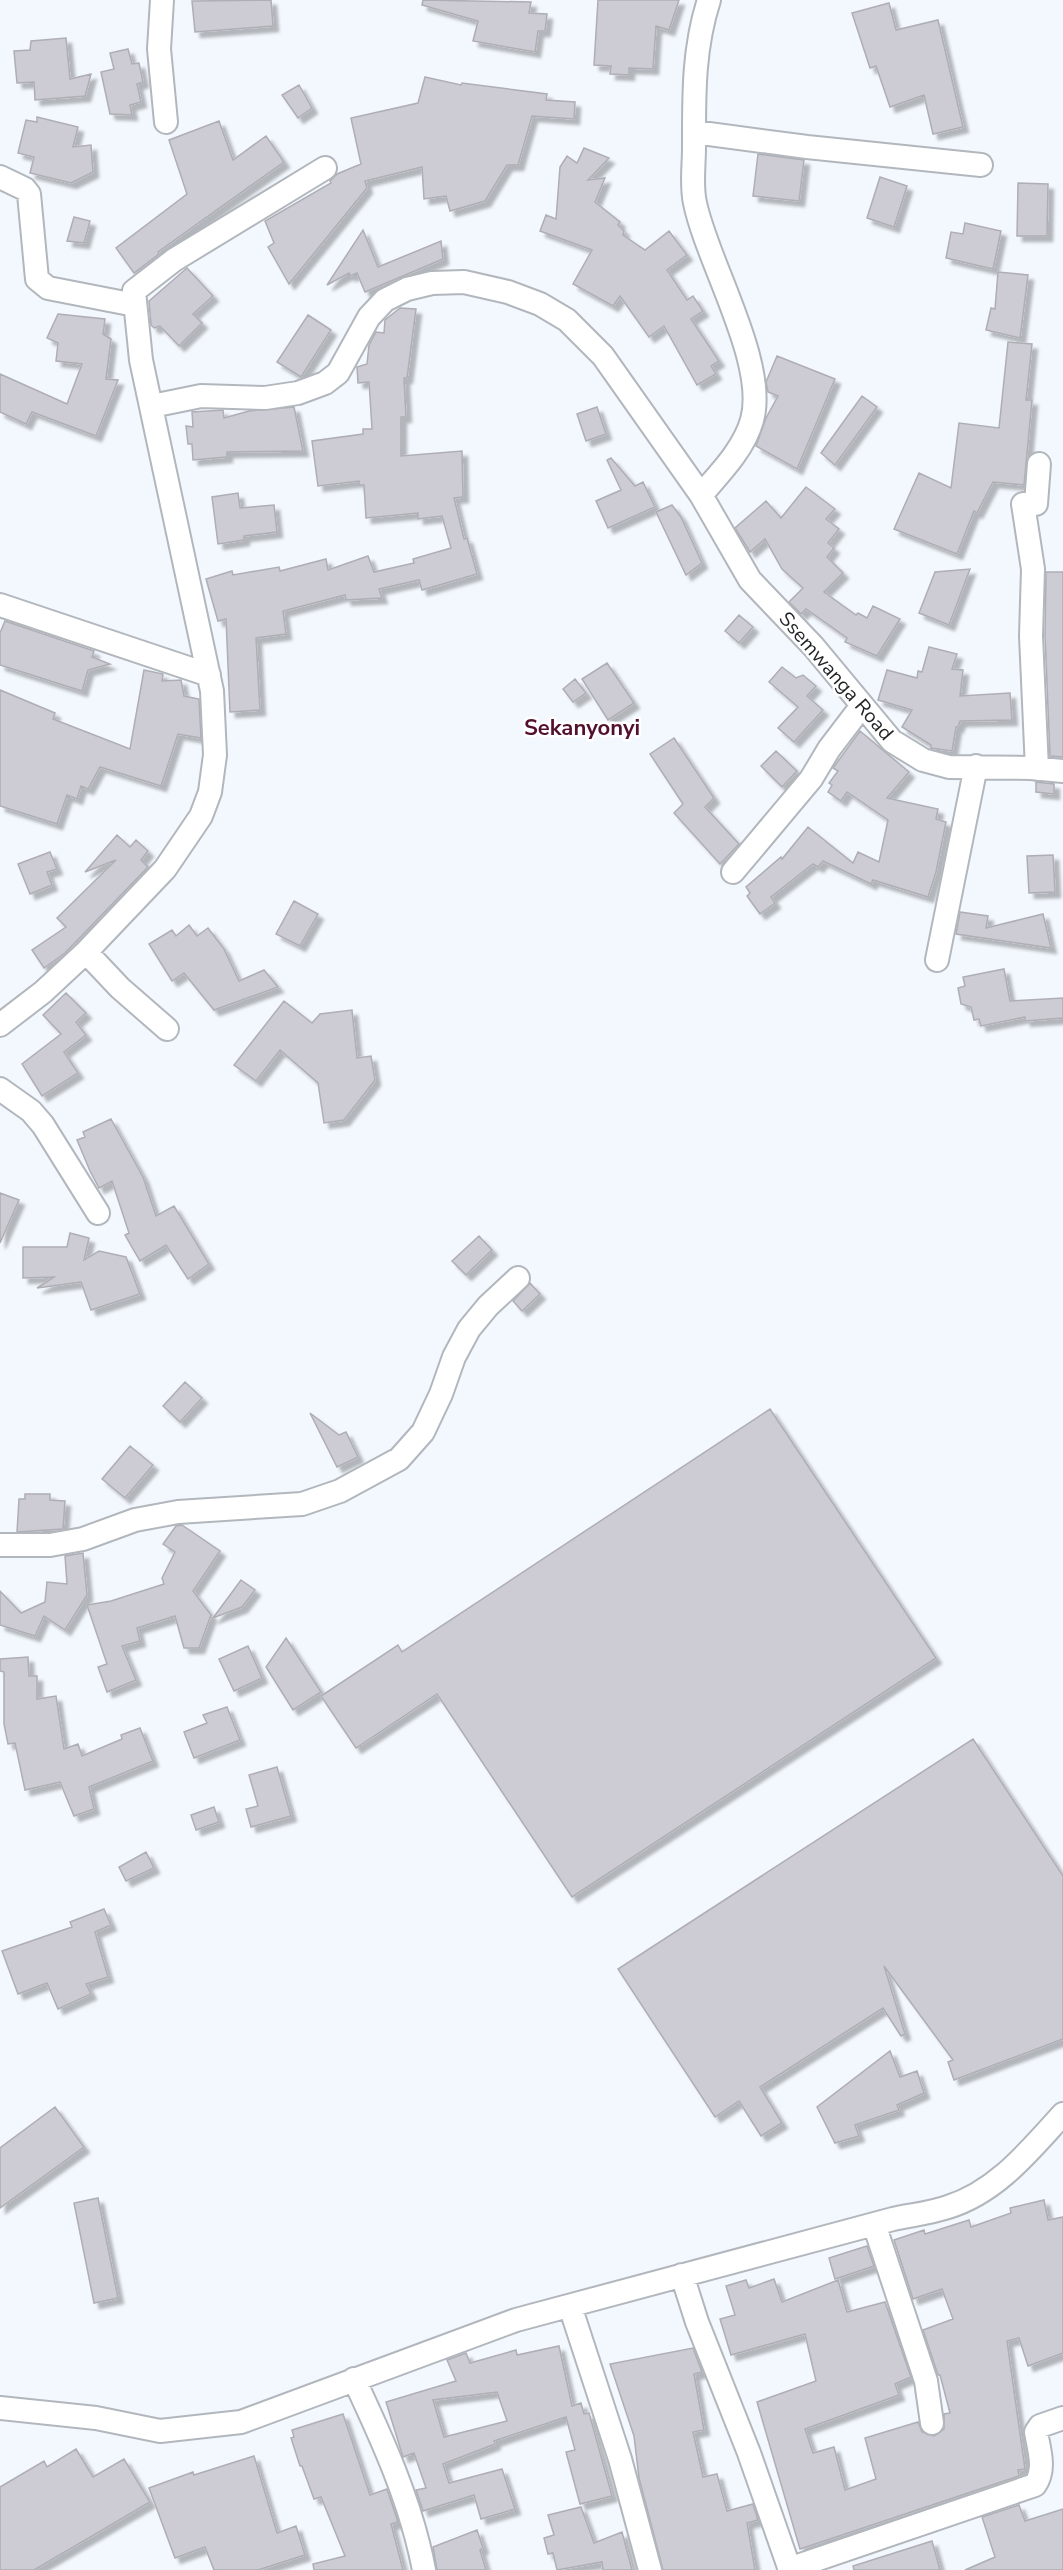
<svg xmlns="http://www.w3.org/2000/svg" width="1063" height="2570" font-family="'Nunito Sans',sans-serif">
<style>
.building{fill:#cdcbd3;stroke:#afaeb5;stroke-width:1.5;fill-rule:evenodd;filter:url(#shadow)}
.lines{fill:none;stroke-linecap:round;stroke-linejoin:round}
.minor-casing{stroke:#b2b7bd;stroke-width:26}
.minor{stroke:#fff;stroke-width:22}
.labels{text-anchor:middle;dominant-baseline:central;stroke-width:5;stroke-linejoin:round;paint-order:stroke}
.street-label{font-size:20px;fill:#1f2123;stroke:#fff}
.quarter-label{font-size:22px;font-weight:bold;fill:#52102d;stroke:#fff}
</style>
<defs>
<filter id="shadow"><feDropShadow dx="5.5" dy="5.5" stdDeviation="1.5" flood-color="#0004"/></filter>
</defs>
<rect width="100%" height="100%" fill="#f3f8fe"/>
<path class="building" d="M271,0L273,26L195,32L192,1Z
M423,0L531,2L529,13L547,14L545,31H538L535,52L473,41L478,21L422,5Z
M598,0H679L669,30L656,26L653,69L629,68V75L610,74L611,66L594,65Z
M889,3L896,30L938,20L963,127L933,134L924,95L890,107L876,66L870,68L852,13Z
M66,38L70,79L91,74L85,96L35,100L34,82L17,83L14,51L30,50L31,41Z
M128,49L132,64L139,63L143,82L137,84L141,102L130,105L132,115L110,114L101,72L114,69L110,53Z
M425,77L461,85L462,83L547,94L546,100L575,102L574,119L532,116L518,165H507L485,201L450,211L446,196L424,199L422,167L365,181L367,188L289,284L268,247L274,243L265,221L331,183L330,181L337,174L361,164L351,118L418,103Z
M299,85L312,108L298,118L282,95Z
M37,117L78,127L73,147L91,145L93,172L71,183L30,173L34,157L18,153L26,120L37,122Z
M219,121L233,160L266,136L284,162L158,252L159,254L134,273L116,248L187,194L169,140Z
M584,148L609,158L588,180L605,178L595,202L620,222L618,225L624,231L623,235L645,250L669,231L687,255L667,270L687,300L693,296L703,311L691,319L719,361L711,366L716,374L697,385L664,326L649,337L620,296L613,306L573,284L592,250L540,231L546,215L556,219L560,167L567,156L577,163Z
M758,154L804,160L799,201L753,196Z
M880,177L907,186L894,227L867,218Z
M1018,183L1048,184L1047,236H1017Z
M74,217L90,221L84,243L67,241Z
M965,223L1001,231L993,269L946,258L951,232L963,234Z
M363,230L378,267L441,241L443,259L365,292L357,273L350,276L349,273L327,285Z
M187,268L213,296L193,314L202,323L179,346L160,326L154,328L151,325L149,301Z
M998,272L1028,275L1020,338L986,330L991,308L995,309Z
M400,308L416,309L407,378H404L406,417H401V456L462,451L463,497L454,498L464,539L467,538L477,574L422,590L419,580L379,589L382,598L346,600L345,595L283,611L286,634L256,638L260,710L230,712L226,619L218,621L206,579L232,571L233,575L279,567L280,571L326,559L328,570L368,556L374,572L414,563L413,559L451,548L442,516L418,519V513L366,518L364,485H359V481L318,486L312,441L363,434V429H372L369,382L358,383L357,367L367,364L369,345L376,332L384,333L385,320Z
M58,314L105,319L103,334L111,339L106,379L118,380L96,436L32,412L26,424L0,412V374L67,404L82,364L56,361L58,343L47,338Z
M308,315L331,330L301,377L277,362Z
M1008,342L1032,344L1026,400H1032L1024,485L993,482L977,513L974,511L957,554L894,529L919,473L951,488L959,423L999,428Z
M777,356L835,379L797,469L756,446L766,418L778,396L768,392L766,382Z
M862,396L877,407L835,465L821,453Z
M294,407L303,451L227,452V457L193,460L192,444H188L186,426L193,427L192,412L223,410L224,418L249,411Z
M597,407L606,434L586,441L577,414Z
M611,458L635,486L643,482L655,507L608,528L596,501L621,490L607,460Z
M806,487L835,509L826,519L839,529L828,543L834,548L827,557L843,573L824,592L856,615L858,613L867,618L873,606L900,619L877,656L845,642L847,638L806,609L801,614L789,602L803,588L782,569L765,539L750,552L735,528L766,501L781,518Z
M238,493L240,508L274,505L277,532L244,536V540L218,544L212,497Z
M672,505L681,517L702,563L686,575L656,512Z
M970,569L949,625L919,613L935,572Z
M1046,572H1063V757L1050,756L1045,636Z
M739,615L753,627L739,643L725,631Z
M5,621L94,651L92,657L110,664L88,670L82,691L0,665V633Z
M929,647L957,654L952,669L963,670L960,696L1010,693L1012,720L960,721L958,727H956L952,751L931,748V745L902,727L912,710L878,700L887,670L917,678L918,671L922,672Z
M607,663L634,703L608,720L582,679Z
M782,667L796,678L803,675L816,686L807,696L823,710L794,742L778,728L798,707L769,682Z
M144,670L163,674L162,681L181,680L184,696L199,699L201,738L178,734L161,786L100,767L88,789L81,786L77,799L67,795L57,824L0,806V690L55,713L53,719L130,749Z
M575,679L586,693L573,702L563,689Z
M860,731L909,772L887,798L938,809L936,819L946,822L936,872L928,897L873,880L871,884L823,861L818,867L813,864L771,897L775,903L760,914L747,896L750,893L746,887L781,857L782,859L808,827L853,863L858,852L879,862L888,820L847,792L841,801L828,792L832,785L829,783L838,771L833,768Z
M674,738L714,798L705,807L739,844L720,864L674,813L683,804L650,754Z
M776,751L797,771L782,787L761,766Z
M1036,782L1054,784V794L1036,792Z
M117,835L130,847L136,840L148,851L141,860L148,867L65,953L44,968L32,950L66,927L57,918L116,860L85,872Z
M50,852L57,869L47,872L52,885L30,894L18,864Z
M1053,855L1055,892L1029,893L1027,856Z
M294,901L318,914L300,946L276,934Z
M960,912L988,916L986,928L1043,914L1051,948L956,934Z
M189,925L197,936L208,928L224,949L239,981L264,970L278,987L214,1010L184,973L172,981L149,944L172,930L176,936Z
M1004,969L1010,1001L1063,998V1018L1025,1021V1017L981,1026L979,1019L974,1020L971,1007L961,1004L958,988L965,986L963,977Z
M66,993L86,1013L76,1022L86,1035L64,1052L78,1073L42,1096L22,1064L61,1034L43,1015Z
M284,1001L312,1023L320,1014L352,1010L357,1058L371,1056L375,1080L344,1120L324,1123L318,1083L280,1050L256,1081L234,1065Z
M111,1119L143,1177L156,1216L174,1206L209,1264L188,1279L166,1245L140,1261L125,1235L129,1233L112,1181L99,1188L90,1171L77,1140L85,1137L83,1132Z
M0,1193L19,1200L0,1243Z
M70,1233L89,1238L84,1260L99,1251L126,1257L140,1294L91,1310L81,1282L37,1288L54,1277L23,1278V1247H67Z
M479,1236L492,1250L466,1275L452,1261Z
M530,1283L540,1294L522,1311L513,1301Z
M185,1382L202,1398L180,1422L163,1406Z
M770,1409L936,1658L572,1897L437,1694L356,1748L321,1696L398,1645L402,1652Z
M310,1413L339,1435L346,1432L358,1457L337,1467Z
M130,1446L153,1465L125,1498L102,1479Z
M25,1494H50V1500L65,1501L63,1529L17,1532L19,1499H25Z
M182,1525L220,1551L193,1591L211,1615L199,1648H184L175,1616L137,1628L140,1641L122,1646L136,1680L107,1692L98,1667L107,1664L87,1605L111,1601L164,1584L162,1578L175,1552L163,1544L176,1526Z
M83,1553L87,1595L65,1630L44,1616L35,1636L0,1625V1591L21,1613L45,1602L47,1582L67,1584L65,1556Z
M241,1580L255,1590L242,1607L213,1618Z
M286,1638L321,1692L293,1710L266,1667Z
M248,1646L262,1678L234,1691L219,1659Z
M28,1657L29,1676H37V1699L56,1696L64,1749L78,1744L82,1756L122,1739L121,1735L140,1728L153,1761L89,1787L94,1809L74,1816L60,1782L25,1790L15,1743L8,1744L4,1724V1672L0,1671V1659Z
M227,1707L240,1740L194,1758L184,1732L207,1723L203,1715Z
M973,1739L1063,1876V2039L954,2080L948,2062L953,2060L884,1966L905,2034L901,2036L883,2008L760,2087L782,2123L761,2136L739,2101L715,2117L618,1969Z
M277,1767L291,1816L251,1827L246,1809L258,1806L249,1775Z
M214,1807L219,1822L196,1830L191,1815Z
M146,1852L154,1868L126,1881L119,1867Z
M104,1909L111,1925L95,1932L108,1977L86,1984L91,1994L58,2009L47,1983L18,1994L2,1951L72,1927L70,1922Z
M890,2051L900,2077L917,2071L924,2093L897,2105L899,2110L855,2125L859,2136L835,2143L817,2107Z
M55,2107L84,2147L0,2208V2148Z
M98,2198L118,2298L94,2303L74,2203Z
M1044,2200L1048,2220L1063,2217V2353L1028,2366L1019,2338L1007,2341L1025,2469L1018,2470L1019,2476L800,2549L757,2402L816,2381L805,2334L731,2355L720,2319L735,2315L726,2286L746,2280L749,2288L774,2279L782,2302L838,2280L847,2312L885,2302L911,2377L895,2384L899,2395L805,2429L813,2453L834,2447L845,2490L876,2479L865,2438L918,2422L922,2432L934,2436L944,2429V2414L950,2413L940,2375H938L923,2330L953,2319L942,2289L913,2299L894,2240L924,2230L925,2234L969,2220L971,2227L1011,2213L1010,2208Z
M867,2246L874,2266L835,2279L829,2258Z
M559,2346L572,2406L581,2403L584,2414L589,2413L612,2496L580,2504L566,2452L575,2450L566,2417L494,2441L495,2444L443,2464L449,2483L502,2469L515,2509L481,2519L474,2495L423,2511L416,2490L426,2488L414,2453L403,2457L386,2402L456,2381L447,2360L466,2353L470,2363L516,2350L517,2355ZM497,2392L507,2421L444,2437L433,2400Z
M693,2348L702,2372L694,2374L704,2430L693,2432L703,2477L717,2474L727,2511L753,2504L758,2520L747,2523L755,2570H663L639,2478L634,2436L610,2364Z
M343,2414L370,2495L387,2489L398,2522L391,2524L403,2570H314L313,2564L345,2556L321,2497L314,2499L302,2466H300L291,2438L294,2437L292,2430Z
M76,2449L93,2477L124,2459L150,2502L34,2570H0V2487L44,2461L47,2467Z
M254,2456L277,2533L296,2526L305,2555L258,2570H214L205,2547L175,2558L149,2488L193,2472L194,2475Z
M1019,2505L1025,2521L1063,2509V2570H965L995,2557L982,2517Z
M581,2507L594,2543L622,2532L632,2570H603L602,2562L557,2570L553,2553L548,2554L544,2538L554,2535L548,2515Z
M477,2530L483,2548L480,2550L486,2570H437L433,2547Z
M932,2541L940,2570H854L853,2566Z"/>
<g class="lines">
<defs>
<path id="minor" d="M162,0L159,49L166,122
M694,132L807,147L981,165
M0,177L25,189L29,194L37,279L48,288L135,305
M152,406L201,396L265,398L298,393L325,383L338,373L369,317L385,300L407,289L432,283L464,282L508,292L540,304L567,320L603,356L701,495L750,580L813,646L892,741L923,760L949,767L1031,768L1063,771
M701,495C720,473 744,449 752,420C768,363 707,262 695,203C691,186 694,165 694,148C694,97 693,49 709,0
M0,605L209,675
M1037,769L1031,636L1033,569L1023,504H1036L1039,464
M733,872L811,779L829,749L861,707
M86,952L120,988L167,1029
M937,960L976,766
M0,1025L43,992L86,952L165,869L201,816L210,792L215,755L212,691L141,360L134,291L174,260L325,168
M0,1089L31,1111L43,1125L98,1213
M0,1545H50L83,1539L135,1520L178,1512L302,1504L340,1491L399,1459L423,1432L441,1394L454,1357L469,1329L488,1306L518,1278
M874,2224L926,2381L932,2423
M682,2275L697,2322L749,2453L790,2570
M570,2306L620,2459L650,2570
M354,2379C383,2441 411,2502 424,2570
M0,2408L96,2418L160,2431L241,2422L516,2320L893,2219C911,2215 931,2213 948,2207C997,2192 1030,2150 1063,2114
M789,2569L1035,2485C1046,2469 1039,2450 1036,2432L1040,2426L1063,2418"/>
</defs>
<use href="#minor" class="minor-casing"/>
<use href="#minor" class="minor"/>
</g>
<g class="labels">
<g class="street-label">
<text transform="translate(836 676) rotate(49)">Ssemwanga Road</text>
</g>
<g class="quarter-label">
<text x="582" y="728">Sekanyonyi</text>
</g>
</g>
</svg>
